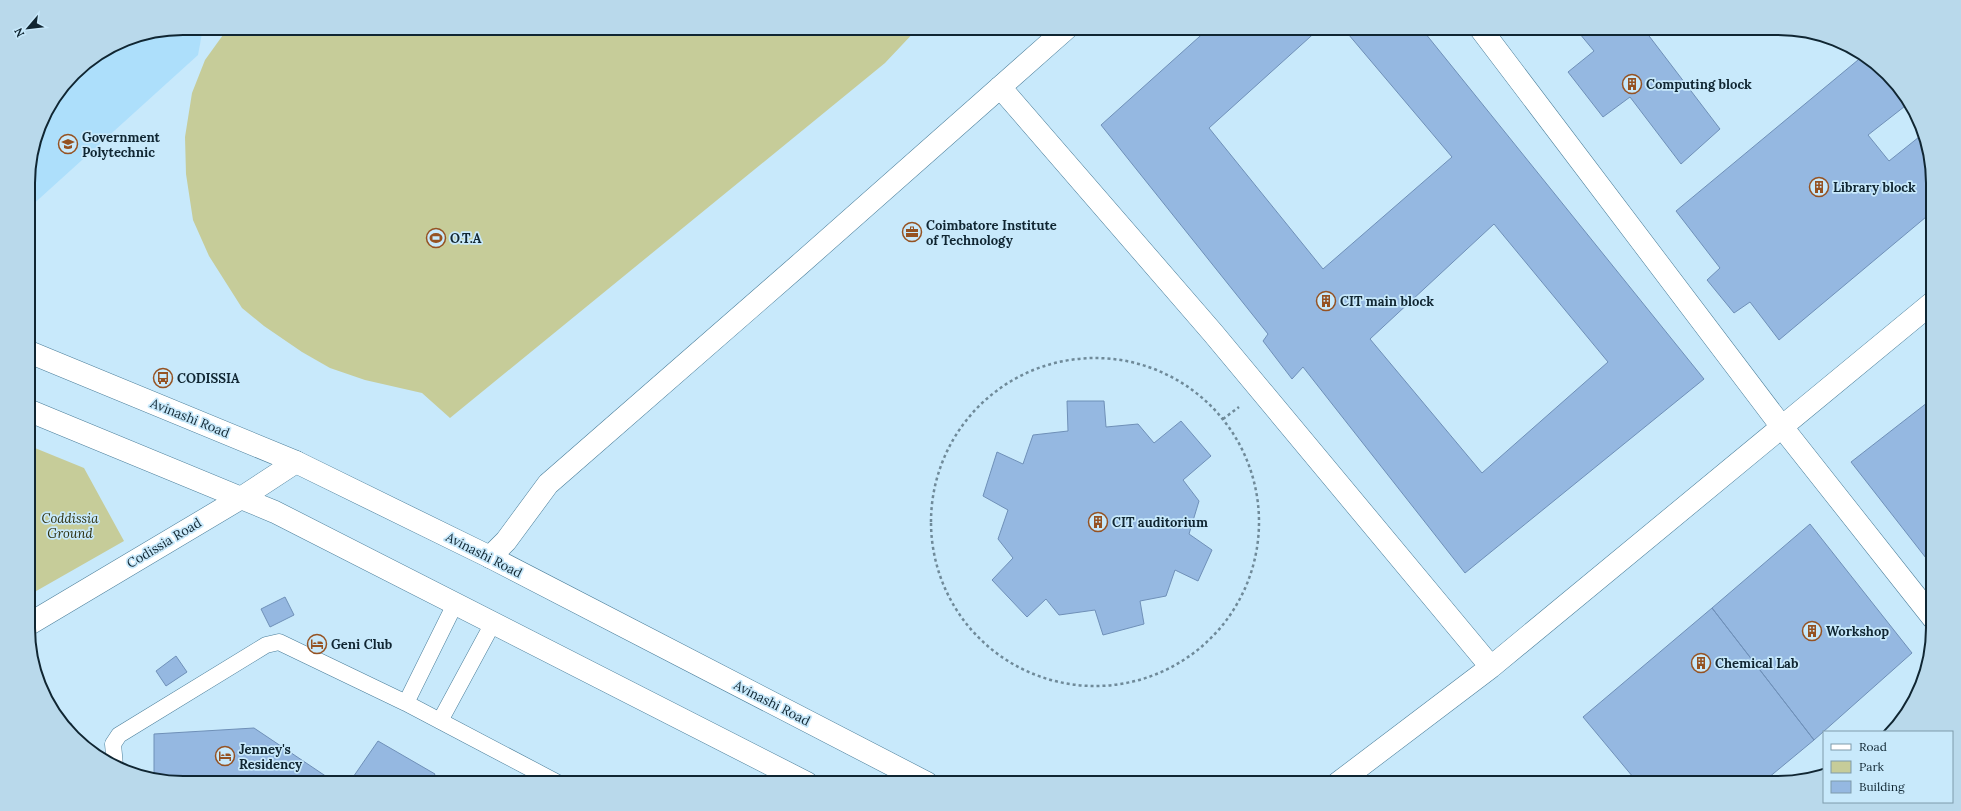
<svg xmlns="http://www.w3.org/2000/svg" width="1961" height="811" font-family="Lora,serif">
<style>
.built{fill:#addffb}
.green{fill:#c6cc99}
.building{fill:#95b8e1;stroke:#6f90b8;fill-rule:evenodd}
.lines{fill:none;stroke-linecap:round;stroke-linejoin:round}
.lane-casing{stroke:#497d99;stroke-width:17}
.street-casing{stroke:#497d99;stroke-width:23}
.secondary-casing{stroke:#497d99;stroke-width:23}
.primary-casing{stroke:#497d99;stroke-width:23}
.path{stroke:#6f8a99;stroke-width:2.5;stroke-dasharray:3 3;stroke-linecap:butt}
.lane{stroke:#fff;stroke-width:16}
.street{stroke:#fff;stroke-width:22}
.secondary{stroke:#fff;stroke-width:22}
.primary{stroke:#fff;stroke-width:22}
.labels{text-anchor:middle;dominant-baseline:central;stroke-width:3.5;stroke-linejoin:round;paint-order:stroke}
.poi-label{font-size:13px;font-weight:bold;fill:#102632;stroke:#c8e9fb;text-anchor:start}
.street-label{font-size:13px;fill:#102632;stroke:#c8e9fb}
.park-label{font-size:13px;font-style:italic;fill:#2e310f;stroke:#c8e9fb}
.rim{fill:none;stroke:#102632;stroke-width:2}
</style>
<rect width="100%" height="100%" fill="#c8e9fb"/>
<path class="built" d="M183,28H203L198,55L29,208L28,173L44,115L81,67L124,40Z"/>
<path class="green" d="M228,28H918L885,63L450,418L422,393L365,380L330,368L302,352L264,326L242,308L209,256L193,220L186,174L185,137L192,93L205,60Z
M30,446L84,468L124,541L31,594Z"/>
<path class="building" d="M1209,28H1320L1209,128L1323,269L1452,157L1343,28H1421L1704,379L1465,573L1303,367L1292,379L1263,341L1268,334L1101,125ZM1494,224L1608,362L1482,473L1370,339Z
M1575,28H1643L1720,129L1681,164L1630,97L1603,117L1568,72L1594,51Z
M1864,55L1901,89L1909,103L1868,135L1889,161L1924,133L1932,163V212L1779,340L1750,302L1734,313L1707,280L1720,268L1676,211Z
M1932,399L1933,567L1851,462Z
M1067,401H1104L1106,427L1138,424L1154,443L1181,421L1211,456L1183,480L1199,501L1189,534L1212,550L1198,581L1175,570L1166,596L1140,601L1144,624L1103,635L1095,610L1059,615L1046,599L1027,617L992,580L1013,558L998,539L1008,510L983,496L997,452L1023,464L1033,435L1068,431Z
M1810,524L1912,653L1814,740L1712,608Z
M285,597L294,615L270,627L261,609Z
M1712,608L1814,740L1762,783H1638L1583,717Z
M176,656L187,672L166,686L156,671Z
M71,723L81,742L64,726Z
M254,728L336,783H183L154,778V734Z
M378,741L435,774L430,783H349Z
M95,748L101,759L90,751Z"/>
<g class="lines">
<defs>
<path id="lane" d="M455,604L406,703L558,783
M440,721L493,623
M115,766L113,744L119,735L266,645L279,642L406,703"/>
<path id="street" d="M1480,28L1782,427L1933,618
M1000,87L1213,333L1491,667
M490,557L506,541L548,484L799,265L1067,28
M1338,783L1491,667L1932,303"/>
<path id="secondary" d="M31,623L241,498L296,462"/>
<path id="primary" d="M29,352L296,462L490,557L927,783
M30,411L275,512L807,783"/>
</defs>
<use href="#lane" class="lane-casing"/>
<use href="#street" class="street-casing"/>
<use href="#secondary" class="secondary-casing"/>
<use href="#primary" class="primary-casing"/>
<path class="path" d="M931 522a164 164 0 1 1 328 0a164 164 0 1 1-328 0Z
M1223,419L1239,407"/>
<use href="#lane" class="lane"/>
<use href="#street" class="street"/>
<use href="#secondary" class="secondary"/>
<use href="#primary" class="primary"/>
</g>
<defs>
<symbol id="building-ring" viewBox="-11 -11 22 22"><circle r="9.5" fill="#c8e9fb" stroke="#955222" stroke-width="1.5"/><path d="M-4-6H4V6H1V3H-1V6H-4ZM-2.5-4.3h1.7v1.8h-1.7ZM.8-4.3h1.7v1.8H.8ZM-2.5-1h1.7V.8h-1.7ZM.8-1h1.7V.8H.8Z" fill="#955222"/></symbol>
<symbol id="university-ring" viewBox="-11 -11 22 22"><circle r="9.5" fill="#c8e9fb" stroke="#955222" stroke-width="1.5"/><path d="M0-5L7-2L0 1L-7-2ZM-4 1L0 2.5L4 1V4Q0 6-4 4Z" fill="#955222"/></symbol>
<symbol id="office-ring" viewBox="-11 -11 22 22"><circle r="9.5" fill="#c8e9fb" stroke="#955222" stroke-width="1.5"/><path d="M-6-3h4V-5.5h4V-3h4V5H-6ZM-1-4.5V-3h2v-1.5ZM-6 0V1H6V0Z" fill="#955222"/></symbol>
<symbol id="stadium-ring" viewBox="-11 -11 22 22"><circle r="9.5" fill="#c8e9fb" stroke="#955222" stroke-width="1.5"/><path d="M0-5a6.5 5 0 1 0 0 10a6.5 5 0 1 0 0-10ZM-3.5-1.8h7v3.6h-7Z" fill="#955222"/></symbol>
<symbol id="bus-ring" viewBox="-11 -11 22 22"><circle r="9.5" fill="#c8e9fb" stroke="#955222" stroke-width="1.5"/><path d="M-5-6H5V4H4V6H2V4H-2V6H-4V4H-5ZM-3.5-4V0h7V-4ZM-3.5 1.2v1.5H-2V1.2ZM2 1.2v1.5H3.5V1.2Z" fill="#955222"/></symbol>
<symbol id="hotel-ring" viewBox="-11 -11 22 22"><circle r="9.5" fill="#c8e9fb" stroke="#955222" stroke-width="1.5"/><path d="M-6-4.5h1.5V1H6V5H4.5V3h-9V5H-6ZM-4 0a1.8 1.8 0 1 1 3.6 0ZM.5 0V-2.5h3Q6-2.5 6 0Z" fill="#955222"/></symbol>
</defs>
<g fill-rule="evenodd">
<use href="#building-ring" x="1621" y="73" width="22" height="22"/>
<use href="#university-ring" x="57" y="133" width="22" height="22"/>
<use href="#building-ring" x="1808" y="176" width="22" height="22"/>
<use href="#office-ring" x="901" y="221" width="22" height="22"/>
<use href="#stadium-ring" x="425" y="227" width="22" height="22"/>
<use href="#building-ring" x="1315" y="290" width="22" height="22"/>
<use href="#bus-ring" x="152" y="367" width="22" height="22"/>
<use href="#building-ring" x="1087" y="511" width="22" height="22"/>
<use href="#building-ring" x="1801" y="620" width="22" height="22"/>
<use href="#hotel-ring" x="306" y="633" width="22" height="22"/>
<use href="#building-ring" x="1690" y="652" width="22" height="22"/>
<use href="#hotel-ring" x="214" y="745" width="22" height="22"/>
</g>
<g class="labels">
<g class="poi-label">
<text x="1646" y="84">Computing block</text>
<text x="82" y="137">Government<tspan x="82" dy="15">Polytechnic</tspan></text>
<text x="1833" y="187">Library block</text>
<text x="926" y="225">Coimbatore Institute<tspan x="926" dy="15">of Technology</tspan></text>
<text x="450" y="238">O.T.A</text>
<text x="1340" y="301">CIT main block</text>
<text x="177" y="378">CODISSIA</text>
<text x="1112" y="522">CIT auditorium</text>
<text x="1826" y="631">Workshop</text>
<text x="331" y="644">Geni Club</text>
<text x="1715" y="663">Chemical Lab</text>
<text x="239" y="749">Jenney's<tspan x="239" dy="15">Residency</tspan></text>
</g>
<g class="street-label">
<text transform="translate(190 418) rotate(22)">Avinashi Road</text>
<text transform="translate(164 543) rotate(-31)">Codissia Road</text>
<text transform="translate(484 555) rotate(27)">Avinashi Road</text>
<text transform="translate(772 703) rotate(27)">Avinashi Road</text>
</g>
<g class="park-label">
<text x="70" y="518">Coddissia<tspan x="70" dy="15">Ground</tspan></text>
</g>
</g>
<path d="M0 0H1961V811H0ZM183 35H1778A148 148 0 0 1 1926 183V628A148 148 0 0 1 1778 776H183A148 148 0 0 1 35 628V183A148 148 0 0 1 183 35Z" fill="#b9d9eb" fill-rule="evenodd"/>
<path class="rim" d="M183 35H1778A148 148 0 0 1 1926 183V628A148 148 0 0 1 1778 776H183A148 148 0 0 1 35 628V183A148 148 0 0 1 183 35Z"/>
<rect x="1823" y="731" width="130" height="72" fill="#c8e9fb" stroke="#7e9bab"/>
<rect x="1831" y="744" width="20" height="6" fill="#ffffff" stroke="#7e9bab"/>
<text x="1859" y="751" font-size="12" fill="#102632">Road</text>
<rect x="1831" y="761" width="20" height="12" fill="#c6cc99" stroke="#7e9bab"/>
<text x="1859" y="771" font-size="12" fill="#102632">Park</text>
<rect x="1831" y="781" width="20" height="12" fill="#95b8e1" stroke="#7e9bab"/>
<text x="1859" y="791" font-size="12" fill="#102632">Building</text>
<g transform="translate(28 28) rotate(242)" stroke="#c8e9fb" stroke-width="3" paint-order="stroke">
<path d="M0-3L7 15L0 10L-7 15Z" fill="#102632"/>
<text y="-6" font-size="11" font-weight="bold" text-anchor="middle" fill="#102632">N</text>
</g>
</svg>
